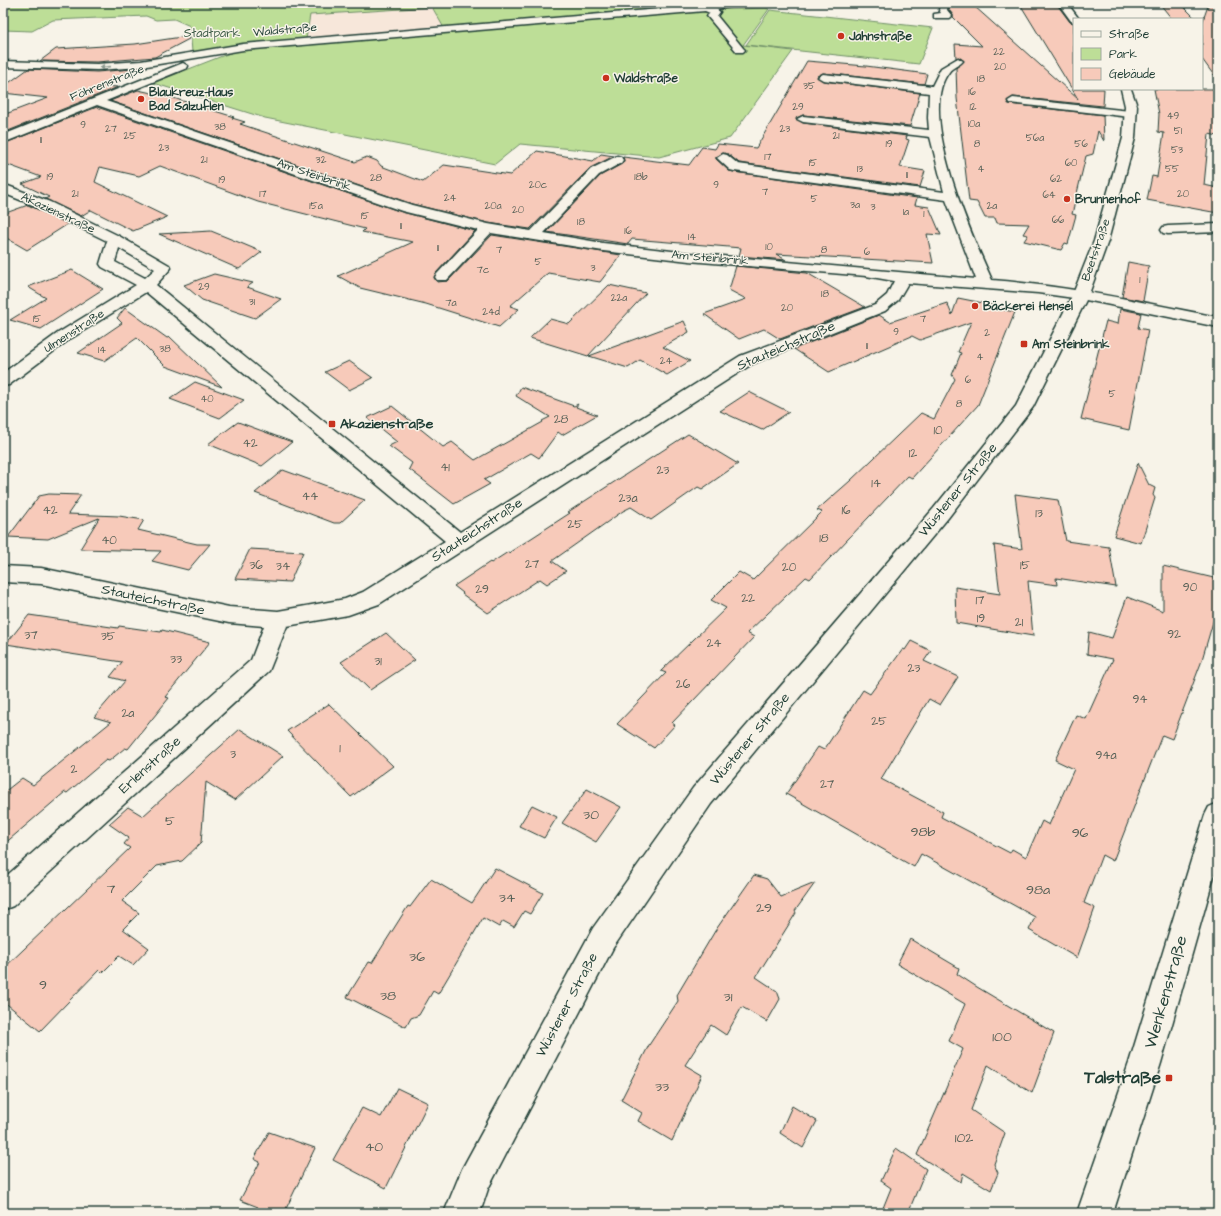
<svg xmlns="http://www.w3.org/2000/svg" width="1221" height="1216" font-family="'Architects Daughter',sans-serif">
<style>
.built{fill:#f7e7da}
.green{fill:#bdde97;stroke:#6e8e66}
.building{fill:#f7caba;stroke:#1f3d34}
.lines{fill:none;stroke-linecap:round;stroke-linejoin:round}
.minor-casing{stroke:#1f3d34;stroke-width:3}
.major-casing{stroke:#1f3d34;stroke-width:3}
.minor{fill:#f7f3e8;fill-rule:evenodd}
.major{fill:#f7f3e8;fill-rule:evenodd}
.oneway{fill:#8b988e}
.poi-dot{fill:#c8321e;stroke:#f7f3e8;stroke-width:1.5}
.labels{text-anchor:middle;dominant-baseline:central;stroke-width:3;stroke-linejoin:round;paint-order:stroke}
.far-number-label{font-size:10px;fill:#556056}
.far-street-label{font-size:12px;fill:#1f3d34;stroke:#f7f3e8}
.far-park-label{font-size:12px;fill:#3f5d48;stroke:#f7f3e8}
.far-poi-label{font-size:12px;font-weight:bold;fill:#1f3d34;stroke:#f7f3e8;text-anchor:start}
.number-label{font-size:12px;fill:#556056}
.street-label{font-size:14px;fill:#1f3d34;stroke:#f7f3e8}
.poi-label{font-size:14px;font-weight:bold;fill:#1f3d34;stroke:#f7f3e8;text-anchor:start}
.near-number-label{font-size:14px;fill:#556056}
.near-street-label{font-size:17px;fill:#1f3d34;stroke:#f7f3e8}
.near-poi-label{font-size:17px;font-weight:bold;fill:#1f3d34;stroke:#f7f3e8;text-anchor:end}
</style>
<rect width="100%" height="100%" fill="#f7f3e8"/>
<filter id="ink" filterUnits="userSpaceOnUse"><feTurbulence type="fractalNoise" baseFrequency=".025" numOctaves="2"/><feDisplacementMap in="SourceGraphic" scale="8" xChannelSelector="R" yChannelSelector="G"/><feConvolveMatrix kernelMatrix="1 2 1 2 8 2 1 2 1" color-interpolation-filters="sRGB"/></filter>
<g filter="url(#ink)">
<path class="built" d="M432,7L444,28L306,39L310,15Z"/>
<path class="green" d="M3,3H728L706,6L444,28L432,7L310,15L306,39L192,52L190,26L174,19L156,20L146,16L53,20L32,31L3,30Z
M765,8L769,9L743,45L793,51L730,138L659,157L520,144L495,164L265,118L153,83L235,51L253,48L684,11Z
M770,10L933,28L919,64L746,45Z"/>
<path class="building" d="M949,3L974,6L1078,99L1020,4L1058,6L1070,22L1074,23V89H1104L1103,106L1013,97L1007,101L1009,104L1103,115L1104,141L1098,131L1093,154L1086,156L1072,214L1076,215L1068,244L1065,243L1061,250L1024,241L1028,235L1023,234L1029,224L997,223L995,218H985L977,202L969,201L957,98L956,68L964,61L959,57L956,58L955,44L982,46L953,17V15L949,10Z
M1162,3H1180L1196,19H1172L1160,4Z
M1209,3H1218V81L1202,59V23Z
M188,36L189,39L155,57L97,62L40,61L56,49L135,44Z
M807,61L866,66L927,74L924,84L823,73L817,76L823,81L920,93L910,126L803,115L796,118L803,123L907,136L906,139L909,140L900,167L925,171L920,187L739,163L728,154L723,153L716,157V159L729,171L734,172L917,198L915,205L929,207L941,235L927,234L933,263L776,254L786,260L739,256L741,248L632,239L628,244L547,232L600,176L622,164L624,161L623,157L689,165L702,147L715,149L718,144L756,148Z
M28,69L97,72L133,69L102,86L118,87L3,133V115L48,98L3,93V87Z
M1154,89H1218V136L1209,134L1204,185L1218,188V213L1147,200L1152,176L1157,177L1164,133L1158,132L1159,114Z
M138,90L170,97L234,117L232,118L245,122L240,124L355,162L367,157L377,161L381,166L423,182L444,165L510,175L537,151L593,161L601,154L614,156L590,168L530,229L488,223L412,204L110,101Z
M97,107L402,212L475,231L436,273L434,278L437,282L448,281L492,235L621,255L600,282L548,273L510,306L519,309L499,327L426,304L360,288L338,276L413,242L362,232L365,229L258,202L160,166L139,176L100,167L95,182L167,217L133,231L91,210L81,216L45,199L49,197L22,184L41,177L3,163V144Z
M28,205L68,224L27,250L3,236V214Z
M211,231L243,244L262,252L239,269L159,234Z
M1128,262L1149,266L1143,301L1122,297Z
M736,266L807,273L865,307L780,339L764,329L739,339L704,314L746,299L729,290Z
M72,270L103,289L41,329L10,320L46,298L28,287Z
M214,274L253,283L247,287L281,299L255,318L202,300L184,285Z
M609,285L646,293L588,356L530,338L550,319L569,324Z
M958,298L1008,308L1004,310L1015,312L978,405L912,478L908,476L810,579L806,577L747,633L754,637L672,723L675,725L654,748L617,724L666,673L661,671L726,608L711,600L739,572L753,580L822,512L817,510L850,481L921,413L934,419L955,379L952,375L961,353L958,352L971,322L920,340L912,336L829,372L794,349L879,315L890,322L947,303L952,315Z
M125,308L167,338L170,337L222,387L165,366L137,338L104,361L78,353L122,323L117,318Z
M1120,309L1141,313L1138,328L1148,330L1129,430L1081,419L1106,321L1118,324Z
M684,321L689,332L663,347L690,361L667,375L640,360L628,368L589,356Z
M349,361L373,378L349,390L325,372Z
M195,382L244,400L220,418L170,399Z
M521,387L574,406L578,404L576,407L597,415L562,435L558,432L539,458L531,453L484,480L490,484L454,504L409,469L412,463L389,446L397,442L367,418L392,406L443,447L452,442L475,460L543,422L542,421L550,417L516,396Z
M749,392L789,412L762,430L720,411Z
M238,422L292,442L262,466L208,444Z
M688,434L738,464L702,489L698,487L651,520L631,507L623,511L552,561L566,571L547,584L540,579L488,613L462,594L463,593L454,586L490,562L491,563L508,552L511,553L510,552L570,513L568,512Z
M1138,463L1149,485L1155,488L1153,495L1155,498L1141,543L1114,536Z
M283,470L365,500L340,523H334L255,493Z
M49,494L81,495L68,514L119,516L144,520L138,530L197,544H210L188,570L152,561L161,551L80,549L99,518L48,539L8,537L39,496Z
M1015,494L1058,500L1066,541L1109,547L1116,587L1056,578L1057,585L1028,581L1033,636L956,623L955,587L1000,594L994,545L1022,549Z
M250,549L303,552L290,582L235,579Z
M1163,566L1218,579V605L1201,663L1172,739L1162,735L1113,861L1102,855L1084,903L1095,908L1077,958L1029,930L1035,917L921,854L914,867L786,794L818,747L824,750L863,690L870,694L903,649L905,650L911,641L931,651L924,661L958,677L940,705L929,699L881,779L943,812L941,817L1010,853L1012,849L1026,857L1042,821L1049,825L1074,769L1055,760L1076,715L1086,719L1113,659L1087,654L1089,632L1112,638L1127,597L1163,611Z
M29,615L118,628L119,626L161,632L162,630L210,642L165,697L169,698L128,749L125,748L109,761L106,760L67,793L65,792L3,845V793L22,778L33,785L111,722L94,717L125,681L110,677L122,662L6,644Z
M386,633L415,660L370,690L341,662Z
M329,704L393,766L351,797L287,731Z
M240,729L283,756L235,800L206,782L201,843L182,861L157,866L122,901L139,913L123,929L149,948L133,965L119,956L102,973L99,970L40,1031L3,1001V969L130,848L124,844L129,838L109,824L128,807L143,816Z
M587,789L621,807L596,842L562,823Z
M532,805L557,817L544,838L519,826Z
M495,868L543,893L530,914L524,911L514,927L503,921L499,927L483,918L438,994L433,991L419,1015L411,1018L406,1027L347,997L369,962L372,963L408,906L410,907L431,879L472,903Z
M754,875L767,879L781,897L815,883L795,911L796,913L756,977L777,991L780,999L767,1022L742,1007L726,1035L711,1025L685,1065L702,1075L672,1141L638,1121L642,1113L621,1100L649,1045L678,1001L677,995L715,931Z
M910,939L959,968L957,974L977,987L1054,1033L1032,1093L988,1065L971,1110L1005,1133L994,1164L998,1173L991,1190L963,1173L961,1182L917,1155L963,1049L949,1041L965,1004L897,964Z
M397,1088L428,1103L386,1188L333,1160L362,1108L381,1117Z
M792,1106L817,1121L803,1148L780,1133Z
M269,1132L315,1148L284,1213H255L258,1207L240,1200L260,1162L254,1159Z
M896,1148L926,1169L908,1213H881L891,1188L881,1181Z"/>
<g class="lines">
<defs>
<path id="minor" d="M697,3L708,5L741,3L740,5L716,9L720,12L717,16L743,48L745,50L743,52H737L707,16L710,13L705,11L243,50L141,67L97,70L3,67V61L97,64L141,61L243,44L696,6Z
M940,3H948L947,10L952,16L950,18H934V14L941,13L939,10Z
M958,58L963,61C959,66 952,67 949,72C916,113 973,238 992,280C1069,286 1142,302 1218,317V327L1081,299L1038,293L908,283L898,300L885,311L752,364L379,604L348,615L287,626L269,671L13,906L3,910V879L251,660L264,626L229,623L41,584L3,582V566L41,568L229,607L278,611L345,599L363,592L445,541L146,292L70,339L9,385L3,386V373L58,333L136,285L102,267L100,264L107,241L40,208L3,193V184L50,202L119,236L169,265L171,268L156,285L460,532L740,356L875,305L887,295L894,281L866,276L689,261L603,251L491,233L447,280H437L435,277L437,274L478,230L402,211L97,105L3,143V135L183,63L188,66L187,68L106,101L412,205L488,224L531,231L591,169L617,156L621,157L623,160L621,163L599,175L544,233L603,243L689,253L976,279L946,200L734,171L730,170L717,158L723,154L727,155L738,164L944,192L930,137L803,122L797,119L803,116L929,130L928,118L929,93L823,80L818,77L823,74L932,86L941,68ZM119,248L155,269L145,278L115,262Z
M1013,98L1130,111L1136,114L1130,117L1009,103L1008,101Z
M1218,224V232L1168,234L1163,233L1161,230L1163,227L1168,226Z
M1218,803V862L1161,1063L1113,1213H1077L1129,1063L1205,815L1209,807Z"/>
<path id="major" d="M1058,3H1067L1079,19H1074V22L1071,21Z
M1121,89H1131L1137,106L1135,138L1108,241L1089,294L1033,407L948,518L711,804L613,948L488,1189L480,1213H444L462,1169L593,928L693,788L934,508L1016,406L1073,294L1094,241L1123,138L1125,106Z"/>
</defs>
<use href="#minor" class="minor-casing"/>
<use href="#major" class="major-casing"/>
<use href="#minor" class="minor"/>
<use href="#major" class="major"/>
</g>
<defs><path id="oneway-solid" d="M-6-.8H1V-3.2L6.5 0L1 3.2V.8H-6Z"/></defs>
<use class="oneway" href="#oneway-solid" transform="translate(105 67) rotate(176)"/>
</g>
<g class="poi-dot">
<circle cx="841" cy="36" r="4"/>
<circle cx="606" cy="78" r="4"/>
<circle cx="141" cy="99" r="4"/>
<circle cx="1067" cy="199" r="4"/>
<circle cx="975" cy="306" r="4"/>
<rect x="1020" y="340" width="8" height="8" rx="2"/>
<rect x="328" y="420" width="8" height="8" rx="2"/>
<rect x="1165" y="1074" width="8" height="8" rx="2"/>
</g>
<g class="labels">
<g class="far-number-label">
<text x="999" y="52">22</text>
<text x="1000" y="67">20</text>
<text x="981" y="79">18</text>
<text x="809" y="86">35</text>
<text x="972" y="92">16</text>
<text x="798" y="107">29</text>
<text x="973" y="107">12</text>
<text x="1173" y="116">49</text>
<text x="974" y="124">10a</text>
<text x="83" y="125">9</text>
<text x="220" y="127">38</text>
<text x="111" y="129">27</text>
<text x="785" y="129">23</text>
<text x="1178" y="131">51</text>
<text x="130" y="136">25</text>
<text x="836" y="136">21</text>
<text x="1035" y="138">56a</text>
<text x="41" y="140">11</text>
<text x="889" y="144">19</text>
<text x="977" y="144">8</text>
<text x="1081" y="144">56</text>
<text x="164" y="148">23</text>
<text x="1177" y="150">53</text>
<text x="768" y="157">17</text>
<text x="204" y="160">21</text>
<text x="321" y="160">32</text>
<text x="813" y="163">15</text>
<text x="1071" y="163">60</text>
<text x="860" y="169">13</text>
<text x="981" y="169">4</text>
<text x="1172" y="169">55</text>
<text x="907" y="175">11</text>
<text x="50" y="177">19</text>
<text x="641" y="177">18b</text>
<text x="376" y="178">28</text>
<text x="1056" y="179">62</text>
<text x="222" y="180">19</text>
<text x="538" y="185">20c</text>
<text x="716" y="185">9</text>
<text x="765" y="192">7</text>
<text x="75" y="194">21</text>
<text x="263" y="194">17</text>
<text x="1183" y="194">20</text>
<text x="1049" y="195">64</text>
<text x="450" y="198">24</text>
<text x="814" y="199">5</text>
<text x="855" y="205">3a</text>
<text x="316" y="206">15a</text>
<text x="493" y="206">20a</text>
<text x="992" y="206">2a</text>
<text x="873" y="207">3</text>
<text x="518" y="210">20</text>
<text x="906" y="212">1a</text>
<text x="924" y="214">1</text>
<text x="365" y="216">15</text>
<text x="1058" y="220">66</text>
<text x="581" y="222">18</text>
<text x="401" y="226">11</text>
<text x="628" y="231">16</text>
<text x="692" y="237">14</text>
<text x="769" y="247">10</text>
<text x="438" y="248">11</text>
<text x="499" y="250">7</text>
<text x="824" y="250">8</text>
<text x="867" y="252">6</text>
<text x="538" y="262">5</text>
<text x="593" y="268">3</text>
<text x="483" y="270">7c</text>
<text x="1140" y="280">1</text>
<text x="204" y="287">29</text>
<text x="825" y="294">18</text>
<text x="619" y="298">22a</text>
<text x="252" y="302">31</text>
<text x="451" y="303">7a</text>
<text x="787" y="308">20</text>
<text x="491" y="312">24d</text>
<text x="37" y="319">15</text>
<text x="923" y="319">7</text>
<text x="896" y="332">9</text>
<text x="987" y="333">2</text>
<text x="867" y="346">11</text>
<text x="165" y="349">38</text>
<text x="102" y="350">14</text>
<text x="980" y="357">4</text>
<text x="666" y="361">24</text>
<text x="968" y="380">6</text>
<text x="1112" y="394">5</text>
<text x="207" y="399">40</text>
<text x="959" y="404">8</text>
</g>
<g class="far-street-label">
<text transform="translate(285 30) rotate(-5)">Waldstraße</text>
<text transform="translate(107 83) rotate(-22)">Föhrenstraße</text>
<text transform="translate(314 175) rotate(19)">Am Steinbrink</text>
<text transform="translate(58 213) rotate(25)">Akazienstraße</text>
<text transform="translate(1096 250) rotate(-71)">Beetstraße</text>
<text transform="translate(710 258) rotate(5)">Am Steinbrink</text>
<text transform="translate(74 331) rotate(-33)">Ulmenstraße</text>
</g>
<g class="far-park-label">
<text x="212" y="33">Stadtpark</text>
</g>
<g class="far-poi-label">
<text x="849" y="36">Jahnstraße</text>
<text x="614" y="78">Waldstraße</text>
<text x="149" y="92">Blaukreuz-Haus<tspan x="149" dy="14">Bad Salzuflen</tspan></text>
<text x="1075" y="199">Brunnenhof</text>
<text x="983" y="306">Bäckerei Hensel</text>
<text x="1032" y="344">Am Steinbrink</text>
</g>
<g class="number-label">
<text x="561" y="419">28</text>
<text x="938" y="430">10</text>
<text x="250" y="443">42</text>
<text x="913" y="453">12</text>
<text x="445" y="467">41</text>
<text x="663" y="470">23</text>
<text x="876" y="483">14</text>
<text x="310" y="496">44</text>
<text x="628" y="498">23a</text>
<text x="50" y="510">42</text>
<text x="846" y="510">16</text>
<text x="1039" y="513">13</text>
<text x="575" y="524">25</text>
<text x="824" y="538">18</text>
<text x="109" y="540">40</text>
<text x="532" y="564">27</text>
<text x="256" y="565">36</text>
<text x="1025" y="565">15</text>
<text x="283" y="566">34</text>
<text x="789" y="567">20</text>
<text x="1190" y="587">90</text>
<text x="482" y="589">29</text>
<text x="748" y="598">22</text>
<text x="980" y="600">17</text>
<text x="981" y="618">19</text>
<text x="1019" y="622">21</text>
<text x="1174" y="634">92</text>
<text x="31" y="635">37</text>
<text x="108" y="636">35</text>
<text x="714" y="643">24</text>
<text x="176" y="659">33</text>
<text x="378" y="661">31</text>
<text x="914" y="668">23</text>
<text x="683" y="684">26</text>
<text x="1140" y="699">94</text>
<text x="128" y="713">2a</text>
<text x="879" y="721">25</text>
<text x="340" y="748">1</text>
<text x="233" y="754">3</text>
<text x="1106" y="755">94a</text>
<text x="74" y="769">2</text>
<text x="827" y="784">27</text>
</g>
<g class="street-label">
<text transform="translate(786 346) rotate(-23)">Stauteichstraße</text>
<text transform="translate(958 490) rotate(-51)">Wüstener Straße</text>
<text transform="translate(477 530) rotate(-33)">Stauteichstraße</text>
<text transform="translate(153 600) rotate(12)">Stauteichstraße</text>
<text transform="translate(750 739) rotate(-50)">Wüstener Straße</text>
<text transform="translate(150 765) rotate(-42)">Erlenstraße</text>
<text transform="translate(567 1005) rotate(-62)">Wüstener Straße</text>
</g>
<g class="poi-label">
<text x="340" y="424">Akazienstraße</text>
</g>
<g class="near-number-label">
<text x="591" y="815">30</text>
<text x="170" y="821">5</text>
<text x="923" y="832">98b</text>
<text x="1080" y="833">96</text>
<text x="111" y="889">7</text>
<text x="1038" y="890">98a</text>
<text x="507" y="898">34</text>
<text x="764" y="908">29</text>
<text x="417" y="957">36</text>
<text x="43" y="985">9</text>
<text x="388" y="996">38</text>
<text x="728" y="997">31</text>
<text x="1002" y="1037">100</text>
<text x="662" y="1087">33</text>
<text x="964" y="1138">102</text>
<text x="374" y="1147">40</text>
</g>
<g class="near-street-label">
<text transform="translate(1166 992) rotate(-74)">Wenkenstraße</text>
</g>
<g class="near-poi-label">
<text x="1161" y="1078">Talstraße</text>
</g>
</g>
<rect width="1221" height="1216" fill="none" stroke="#f7f3e8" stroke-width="16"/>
<rect x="8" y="8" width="1205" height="1200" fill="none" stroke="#1f3d34" stroke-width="1.5" filter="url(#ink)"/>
<rect x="1073" y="18" width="130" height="72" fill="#f7f3e8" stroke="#a1aaa0"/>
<rect x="1081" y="31" width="20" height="6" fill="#f7f3e8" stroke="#a1aaa0"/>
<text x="1109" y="38" font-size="12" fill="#1f3d34">Straße</text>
<rect x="1081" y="48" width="20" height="12" fill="#bdde97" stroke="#a1aaa0"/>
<text x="1109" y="58" font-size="12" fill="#1f3d34">Park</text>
<rect x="1081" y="68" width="20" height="12" fill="#f7caba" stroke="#a1aaa0"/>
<text x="1109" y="78" font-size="12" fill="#1f3d34">Gebäude</text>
</svg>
